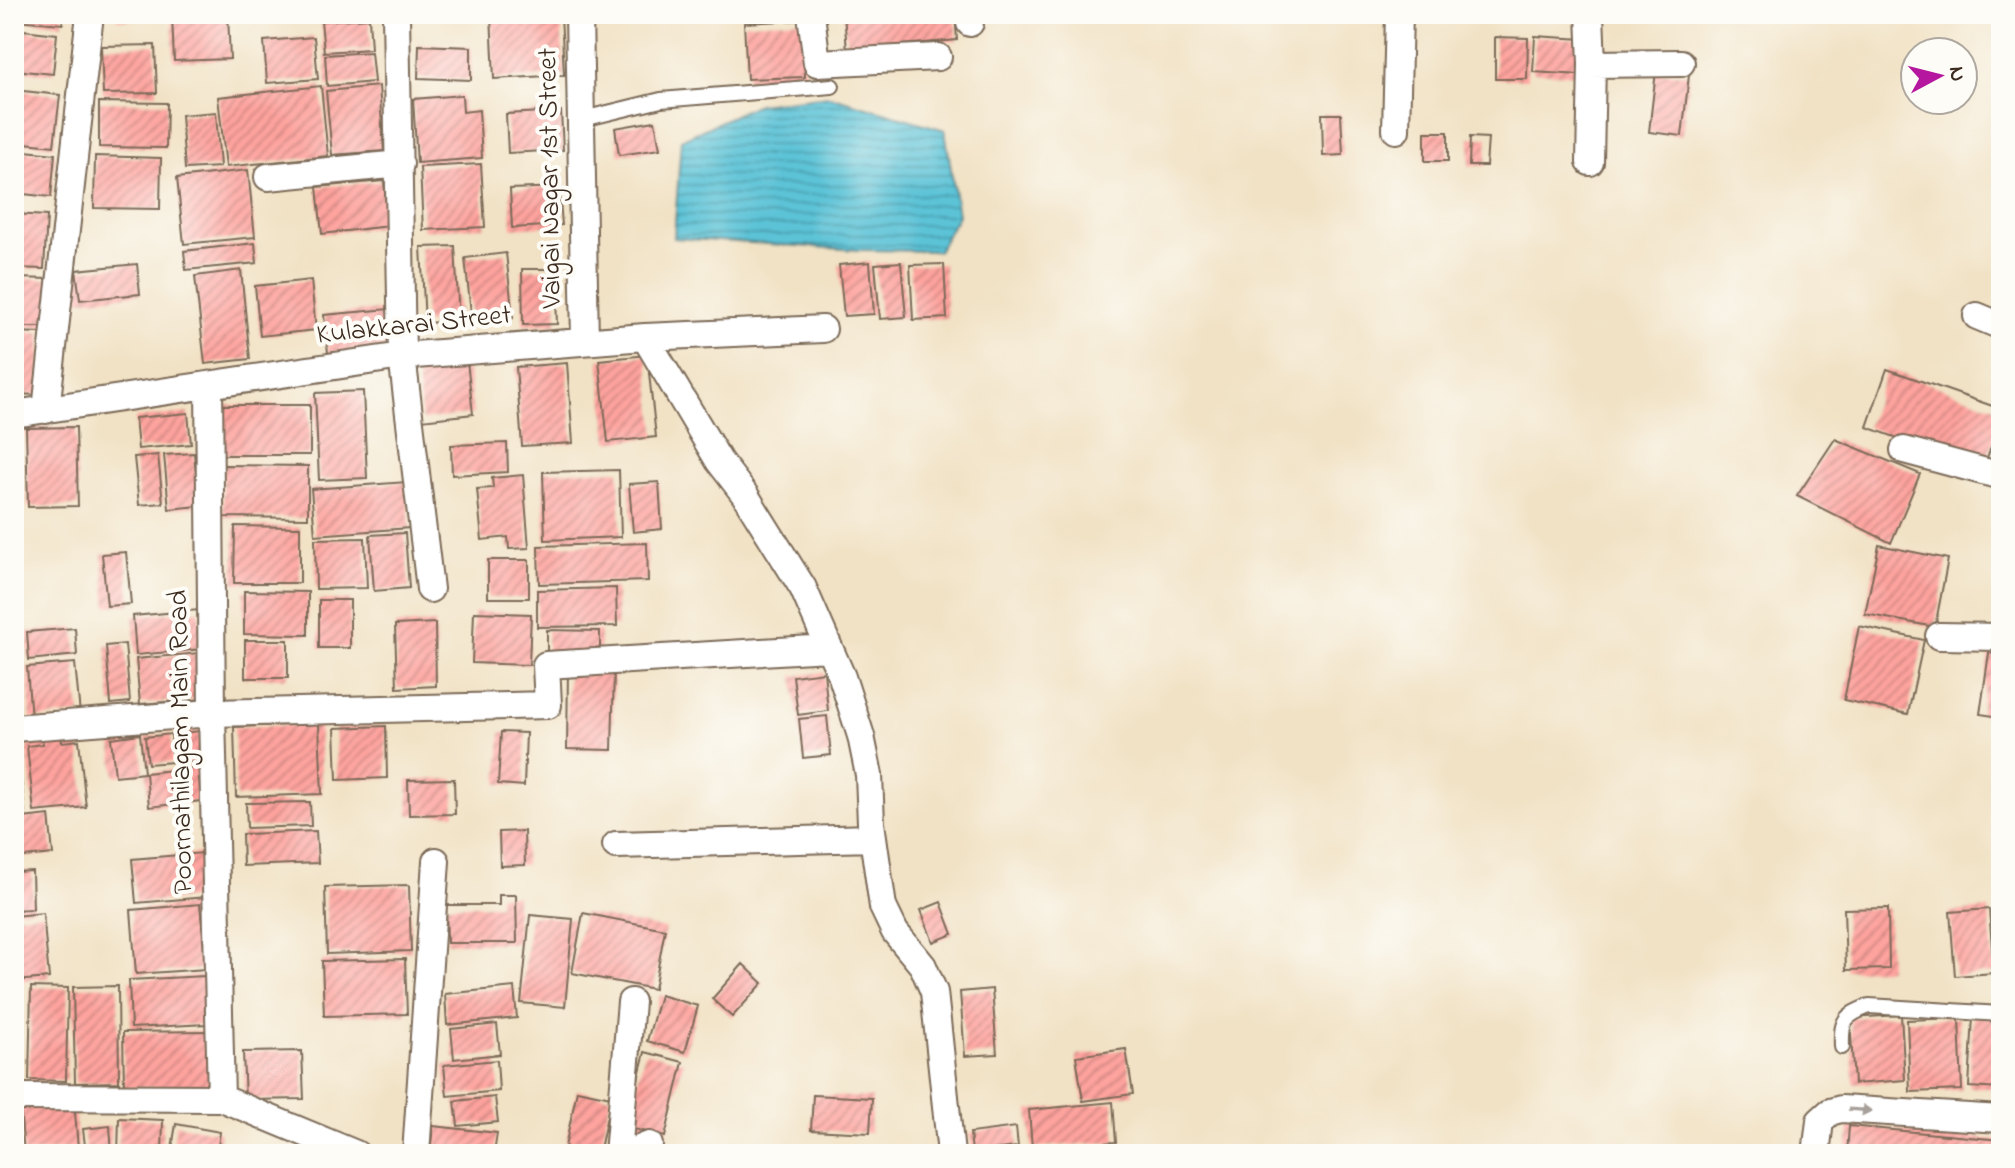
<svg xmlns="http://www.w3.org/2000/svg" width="2015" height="1168" font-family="'Indie Flower',sans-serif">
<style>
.water{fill:url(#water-rules);stroke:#4b767a;stroke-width:2}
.building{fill:url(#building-hatch)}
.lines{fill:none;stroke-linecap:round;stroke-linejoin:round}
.service-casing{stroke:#7b6a58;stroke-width:18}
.minor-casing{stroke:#7b6a58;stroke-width:30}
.service{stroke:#fff;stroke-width:14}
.minor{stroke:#fff;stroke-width:26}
.oneway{fill:#a79f9a}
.labels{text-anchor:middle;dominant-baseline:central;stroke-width:8;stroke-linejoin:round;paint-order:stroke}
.street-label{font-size:28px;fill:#3b2a1e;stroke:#fdfcf7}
</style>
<defs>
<pattern id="water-rules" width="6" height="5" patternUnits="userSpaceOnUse" patternTransform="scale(2)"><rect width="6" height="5" fill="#5bc3d7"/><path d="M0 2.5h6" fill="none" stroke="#4c9fae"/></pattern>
<pattern id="building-hatch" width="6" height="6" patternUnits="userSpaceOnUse" patternTransform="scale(2)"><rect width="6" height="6" fill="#fea39e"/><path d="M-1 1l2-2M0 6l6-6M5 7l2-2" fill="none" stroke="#cf8580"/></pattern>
</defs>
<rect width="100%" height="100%" fill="#fdfcf7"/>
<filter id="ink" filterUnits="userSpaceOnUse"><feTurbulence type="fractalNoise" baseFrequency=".0125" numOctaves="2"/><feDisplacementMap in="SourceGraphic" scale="16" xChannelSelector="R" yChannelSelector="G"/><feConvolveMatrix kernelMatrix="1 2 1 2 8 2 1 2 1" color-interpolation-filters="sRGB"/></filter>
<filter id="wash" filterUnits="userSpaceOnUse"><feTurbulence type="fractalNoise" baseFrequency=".006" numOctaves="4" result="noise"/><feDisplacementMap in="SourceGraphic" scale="32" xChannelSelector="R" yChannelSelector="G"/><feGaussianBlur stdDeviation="1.8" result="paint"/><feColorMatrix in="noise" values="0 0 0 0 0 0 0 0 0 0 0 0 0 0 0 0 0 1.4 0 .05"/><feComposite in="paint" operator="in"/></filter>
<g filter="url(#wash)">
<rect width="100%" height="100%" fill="#f1e2c5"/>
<path class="water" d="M829,96L945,130L958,215L938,251L860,250L674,238L681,140L758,104Z"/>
<g id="blocks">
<path class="building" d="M14,14H63V24L14,20Z
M117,14H165V19L117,20Z
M491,14H561L564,75L494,79Z
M844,14H955L957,40L847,50Z
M228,15L230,59L174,61L172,16Z
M369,18L371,49L324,52L321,21Z
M803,20L805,77L747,79L744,23Z
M14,29L57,34L53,74L14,70Z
M1535,36L1583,39L1581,75L1533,72Z
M314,37L318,79L267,83L264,41Z
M1495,37L1528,38L1527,79H1495Z
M155,45L157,93L103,94L101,46Z
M419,45L471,47V80L418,78Z
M371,52L374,82L327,86L325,55Z
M1656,71L1689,75L1682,136L1649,132Z
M321,86L328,156L226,167L218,97Z
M379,86L384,151L332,155L326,91Z
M14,90L60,95L54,146L14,142Z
M462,95L463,112L479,110L482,158L417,163L413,99Z
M99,102L167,103L166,148L99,147Z
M561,111L563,150L508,153L506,114Z
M216,112L220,167L185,169L181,115Z
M1322,114H1341L1343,155L1323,156Z
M655,121L660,149L619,155L615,128Z
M1425,132H1448V161H1425Z
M1470,137L1488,138L1486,166H1469Z
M14,150L55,154L51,197L14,193Z
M95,156L161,158L160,209L94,208Z
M481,164L485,227L423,230L420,167Z
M248,170L255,237L184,244L177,178Z
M384,181L388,226L322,234L317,187Z
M559,187L562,225L512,228L510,189Z
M14,214L47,216L44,269L14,268Z
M255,243L257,263L186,270L184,251Z
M455,246L459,321L425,323L421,247Z
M506,253L513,318L472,322L465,258Z
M870,262L874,314L844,316L839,265Z
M901,262L906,317L880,319L875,264Z
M137,264L140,294L80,300L76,270Z
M944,264L947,318L913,320L910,265Z
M522,269H555L557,324L523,325Z
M241,270L250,359L205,364L195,276Z
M14,278L51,279L50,327H14Z
M311,280L316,330L260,336L255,286Z
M389,309L393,346L328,353L324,315Z
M14,332L41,333L39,395L14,394Z
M647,355L656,437L608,442L599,360Z
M467,361L473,414L422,420L416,366Z
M567,363L573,443L522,446L516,367Z
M1887,369L2001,409V419L1983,469L1867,427Z
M363,391L367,478L319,480L315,393Z
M222,405H310V455H222Z
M188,413L191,444L138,449L135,418Z
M76,427L78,506L28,507L26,428Z
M1835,439L1920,474L1891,543L1797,496Z
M507,443L508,472L452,475L451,445Z
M194,453L199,506L169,509L164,455Z
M158,455L163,503L139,505L134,457Z
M223,465L308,466V518L223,517Z
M619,470L621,537L545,540L543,472Z
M523,475L529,548L509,549L508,537L482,540L477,489L493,488L492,478Z
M407,482L410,528L315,535L311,489Z
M659,482L662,529L633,532L629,484Z
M235,526L300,527V583H234Z
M405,533L409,588L374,591L370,535Z
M365,538L367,588L316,589L315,539Z
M647,543L648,581L539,584L538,546Z
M1879,545L1948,559L1935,627L1865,614Z
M126,552L131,604L107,606L102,554Z
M488,560H529V598H488Z
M616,588L617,626L537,627V590Z
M244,591L308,592V635L244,634Z
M319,600H350V648H319Z
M199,610L203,649L136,655L133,616Z
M474,612L531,614L529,665L472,663Z
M435,623L436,686L397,688L395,625Z
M1859,626L1924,640L1908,714L1844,700Z
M75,628L77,655L29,660L27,632Z
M547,630L600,631V657L547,656Z
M245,640H288V678H245Z
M125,644L130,702L111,704L106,646Z
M199,653L203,699L140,704L136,659Z
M1989,653L2001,655V717L1980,714Z
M75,663L80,714L31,719L27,667Z
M568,668L614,669L612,750L567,749Z
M824,672L828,711L798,715L793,676Z
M827,716L831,755L803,758L799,719Z
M319,724L322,794L236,797L234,727Z
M386,726L387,778L337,780L335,728Z
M199,731L202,761L178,764L175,734Z
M501,732L526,733L524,786L498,784Z
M140,734L144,773L115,776L111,738Z
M171,734L173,762L148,764L145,737Z
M61,736L62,742L79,740L86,807L34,812L27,746L43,744L42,738Z
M14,744H17L25,815L14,816Z
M198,767L201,801L149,807L146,773Z
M454,779L455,814L409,815L408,780Z
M310,802L311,826L247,828L246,803Z
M49,815L53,854L14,858V819Z
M316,831L318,863L243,866L242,834Z
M524,831L525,865L500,866L499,832Z
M203,853L207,897L136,903L132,859Z
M32,871L33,909L14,910V872Z
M409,885L411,951L327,954L325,887Z
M499,895H516L517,943H447L446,905H499Z
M941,902L953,934L933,942L921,910Z
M200,904L206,969L136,974L131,910Z
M1888,908L1889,969L1846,970L1844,909Z
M1989,909L1994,973L1955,976L1950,912Z
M43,913L49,978L14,981V916Z
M583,913L665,929L654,989L572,973Z
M530,915L573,919L565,1007L521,1003Z
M405,959L407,1014L324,1016L322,961Z
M743,964L763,983L732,1017L712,999Z
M205,976L207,1024L131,1028L129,980Z
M118,986L119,1082L75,1083L73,987Z
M31,987L68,988L66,1081L29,1080Z
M514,987L517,1018L447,1025L445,994Z
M992,989L997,1054L965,1056L960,992Z
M660,995L698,1006L685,1052L647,1041Z
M1901,1015L1905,1080L1854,1084L1850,1018Z
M1973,1016L2001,1018V1089L1969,1087Z
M1959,1018L1962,1090L1910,1092L1907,1020Z
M497,1024L500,1054L454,1059L451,1029Z
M211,1031L212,1086L124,1088L123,1032Z
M1126,1049L1133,1094L1083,1101L1076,1056Z
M302,1051L304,1099L245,1100L243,1052Z
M645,1052L683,1062L665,1137L626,1127Z
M497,1060L499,1091L447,1096L444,1065Z
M577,1090L611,1097L599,1154L565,1147Z
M813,1095L872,1098L870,1133L811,1130Z
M495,1097L498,1122L458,1126L455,1101Z
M74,1101L78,1148L24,1154L20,1106Z
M1113,1102L1116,1142L1032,1148L1029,1110Z
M119,1118L163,1120L162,1154H118Z
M176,1124L220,1132L217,1154H171Z
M110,1126L112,1154H86L83,1129Z
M433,1126L497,1133L494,1154H430Z
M1849,1126L2001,1140V1154H1847Z
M1016,1127L1018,1147L972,1152L970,1133Z"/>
</g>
</g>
<g filter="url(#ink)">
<use href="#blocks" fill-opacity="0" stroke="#7b6a58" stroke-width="2"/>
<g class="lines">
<defs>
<path id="service" d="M583,119L661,100L832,86
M1842,1047C1841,1020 1844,1016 1869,1006L2001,1014"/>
<path id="minor" d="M396,14L402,356L430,589
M579,14L585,341
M811,14L817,63L938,57
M969,14L970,23
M1590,14L1592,64L1590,162
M1592,64L1681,63
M1396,130L1399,14
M268,177L400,164
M1977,316L2001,326
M645,337L719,461L745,495L803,588L842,677L861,736L869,775L871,823L883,907L895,932L923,966L934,992L951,1154
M209,385L212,713L221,1098
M46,410L90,14
M14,414L402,356L645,337L823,329
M1904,450L2001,476
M1939,636L2001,637
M14,728L212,713L548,705L546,665L829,648
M616,845L873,838
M14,1097L221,1098L356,1154
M416,1154L436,861
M618,1154L631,1002
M626,1154L649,1145
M1816,1154L1820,1121L1830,1112L1841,1109L2001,1119"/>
</defs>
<use href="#service" class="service-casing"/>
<use href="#minor" class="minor-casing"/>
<use href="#service" class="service"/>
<use href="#minor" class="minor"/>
</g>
<defs><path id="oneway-solid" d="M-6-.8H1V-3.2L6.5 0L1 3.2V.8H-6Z" transform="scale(2)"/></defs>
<use class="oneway" href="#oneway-solid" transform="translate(1860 1110) rotate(4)"/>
</g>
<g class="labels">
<g class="street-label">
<text transform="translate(551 178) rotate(-91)">Vaigai Nagar 1st Street</text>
<text transform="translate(414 326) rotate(-6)">Kulakkarai Street</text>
<text transform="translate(182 742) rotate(-91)">Poornathilagam Main Road</text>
</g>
</g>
<rect width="2015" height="1168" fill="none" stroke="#fdfcf7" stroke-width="48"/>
<g transform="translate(1939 76) rotate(83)"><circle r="38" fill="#fdfcf7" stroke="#afa8a0" stroke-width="2"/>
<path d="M0-6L14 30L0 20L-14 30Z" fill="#b5179e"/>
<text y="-12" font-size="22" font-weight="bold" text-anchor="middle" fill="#3b2a1e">N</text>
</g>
</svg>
